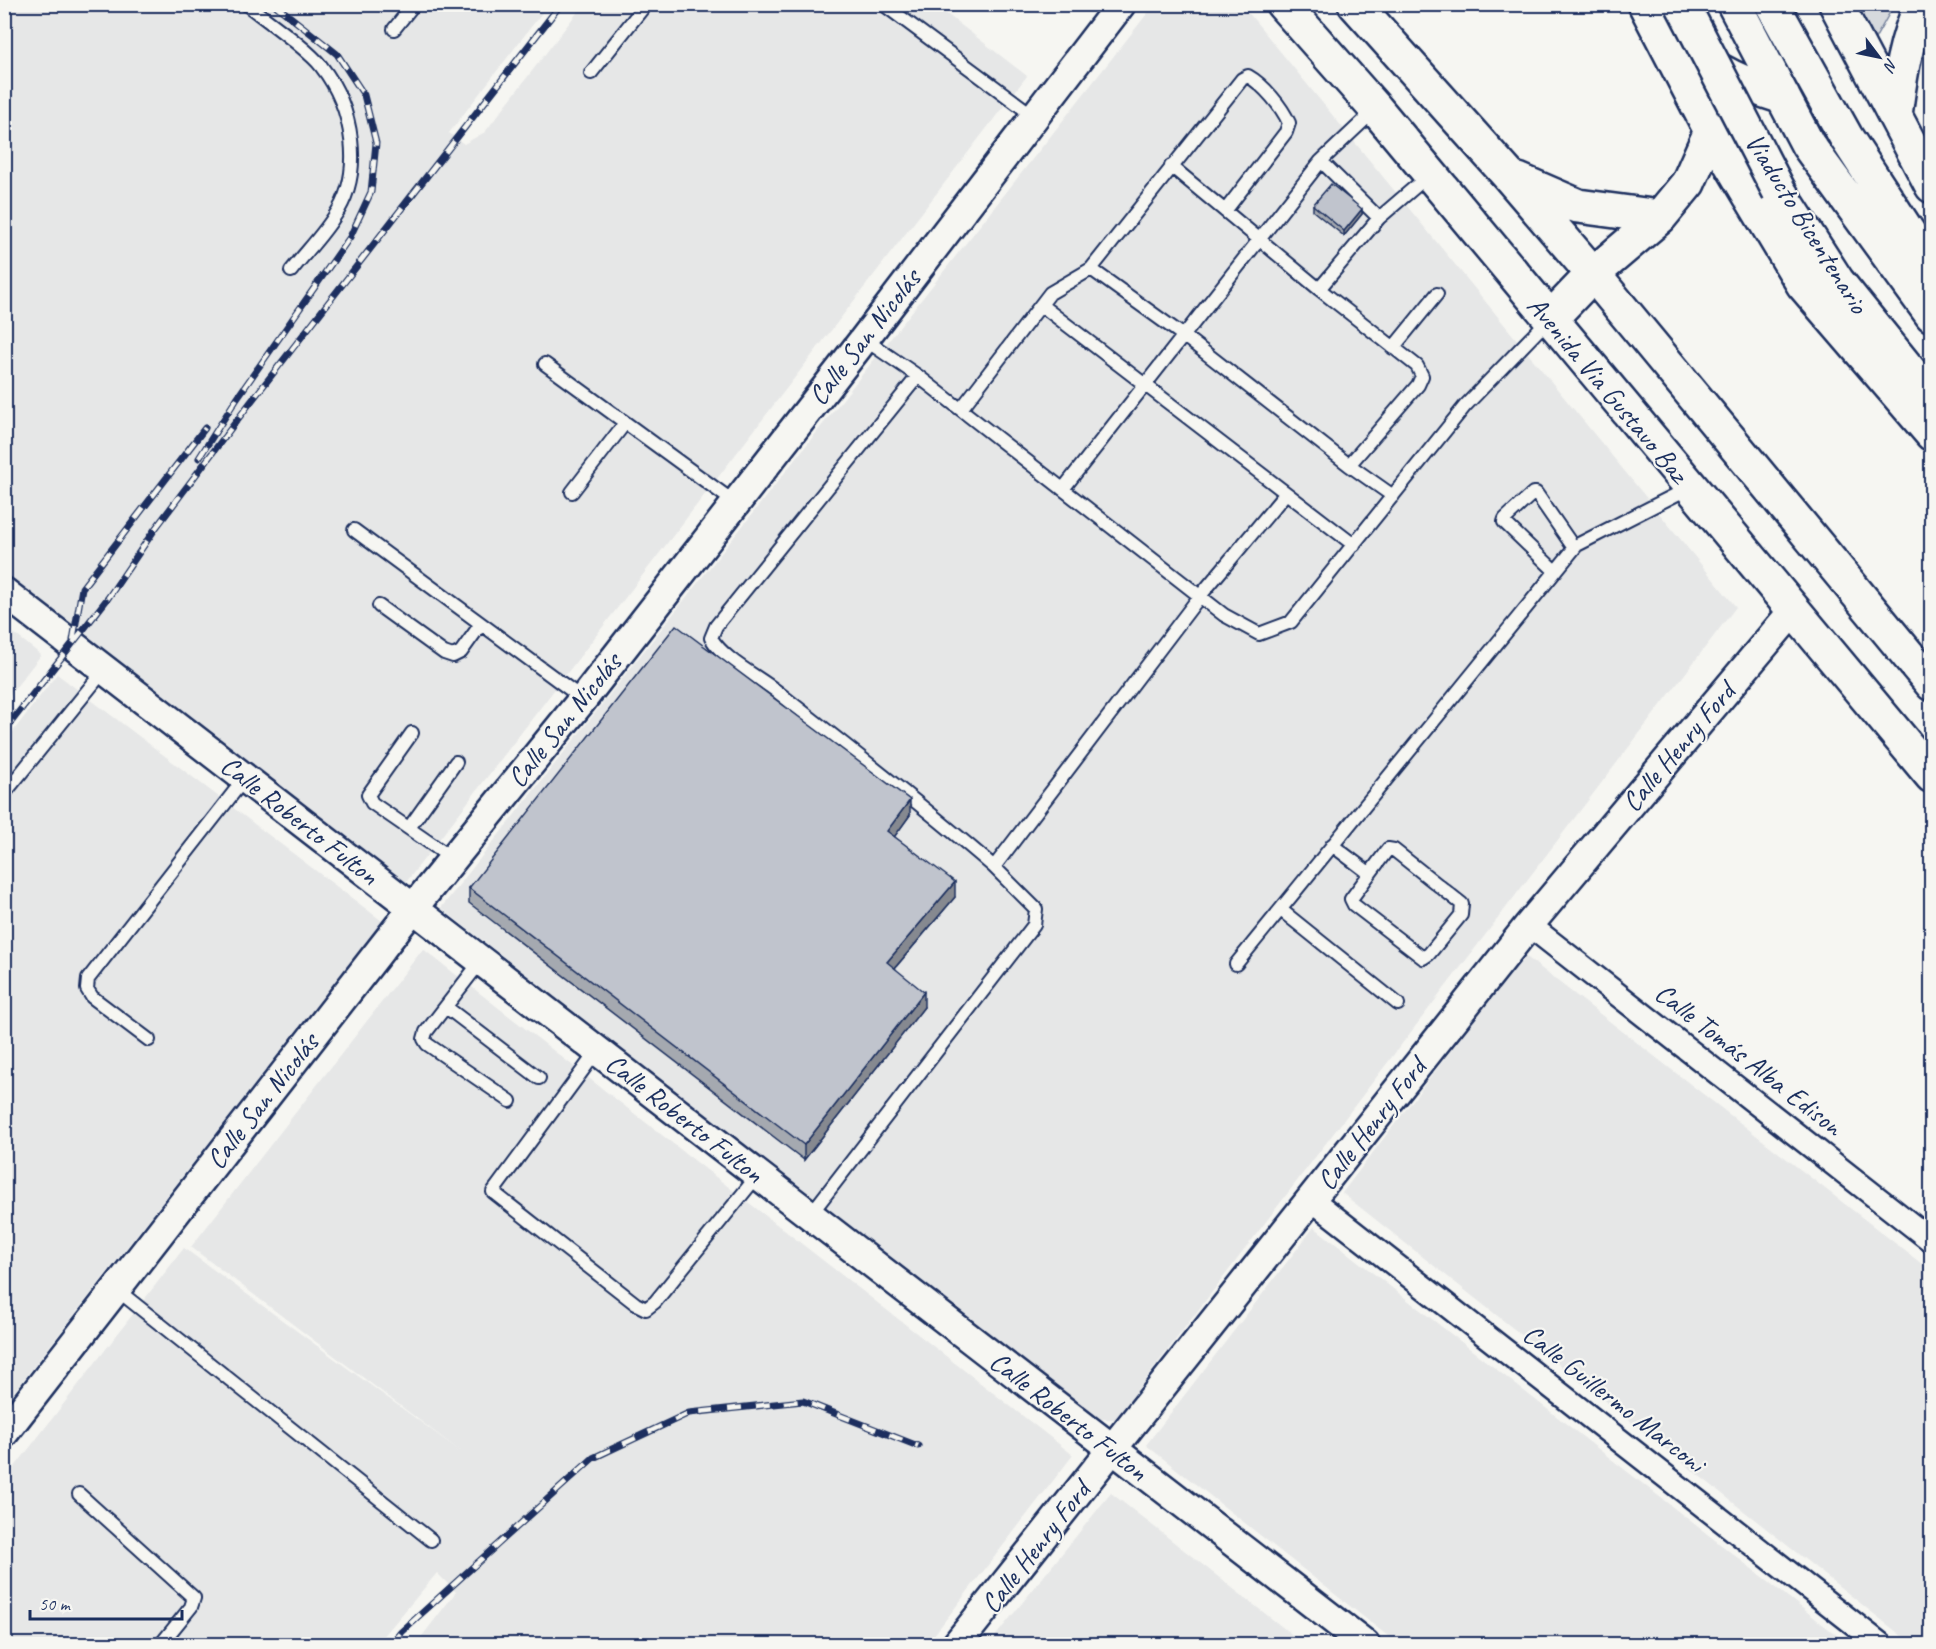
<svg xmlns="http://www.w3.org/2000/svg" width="1936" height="1649" font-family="Caveat,sans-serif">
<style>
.built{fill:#e6e7e7}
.green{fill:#d6d9dd;stroke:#78849e;stroke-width:1.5}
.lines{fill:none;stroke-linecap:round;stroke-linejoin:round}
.service-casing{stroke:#1b2f5e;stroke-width:16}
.minor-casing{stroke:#1b2f5e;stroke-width:27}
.tertiary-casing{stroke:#1b2f5e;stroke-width:33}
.primary-casing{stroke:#1b2f5e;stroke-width:38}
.trunk-casing{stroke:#1b2f5e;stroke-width:38}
.motorway-casing{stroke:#1b2f5e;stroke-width:38}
.service{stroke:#f6f6f2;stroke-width:12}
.minor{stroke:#f6f6f2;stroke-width:22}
.tertiary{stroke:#f6f6f2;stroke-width:28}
.primary{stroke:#f6f6f2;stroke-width:33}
.trunk{stroke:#f6f6f2;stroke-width:33}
.motorway{stroke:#f6f6f2;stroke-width:33}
.rail-casing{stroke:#1b2f5e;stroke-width:7}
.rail{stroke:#f6f6f2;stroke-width:4.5;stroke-dasharray:14;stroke-linecap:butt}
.motorway-bridge-casing{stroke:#1b2f5e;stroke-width:38;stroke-linecap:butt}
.motorway-bridge{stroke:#f6f6f2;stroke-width:33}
.wall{fill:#a5a9b0;stroke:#1b2f5e;stroke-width:1.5}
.shaded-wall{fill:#868990;stroke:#1b2f5e;stroke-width:1.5}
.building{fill:#c0c4cd;stroke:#1b2f5e;stroke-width:1.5}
.labels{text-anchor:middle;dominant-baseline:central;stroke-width:4.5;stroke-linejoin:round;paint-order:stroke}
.street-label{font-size:28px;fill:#1b2f5e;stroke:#f6f6f2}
</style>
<rect width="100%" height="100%" fill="#f6f6f2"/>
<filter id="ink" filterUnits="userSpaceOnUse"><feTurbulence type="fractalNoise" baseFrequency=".0167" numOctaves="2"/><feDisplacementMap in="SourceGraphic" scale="12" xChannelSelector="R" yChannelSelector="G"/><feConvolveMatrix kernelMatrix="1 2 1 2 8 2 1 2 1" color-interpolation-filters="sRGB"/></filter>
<g filter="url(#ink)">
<path class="built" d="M4,5H548L449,133L464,144L485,132L583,5H935L1027,76L404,885L5,577Z
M1154,5H1242L1736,607L1115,1419H1097L441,908Z
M5,626L41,655L5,701Z
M57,674L382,921L5,1403V742Z
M423,949L1073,1455L927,1644H416L456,1592L437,1573L377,1644H5L4,1481L184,1248L460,1451L191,1247Z
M1524,955L1931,1271V1644H1912L1342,1193Z
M1314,1227L1848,1644H1398L1146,1445Z
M1111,1493L1304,1644H989Z"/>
<path class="green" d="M1849,5H1894L1871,46Z"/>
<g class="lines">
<defs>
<path id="service" d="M246,4C266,20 307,48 321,66C353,107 365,173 334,217C322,236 305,253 291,271
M883,4L1035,117
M394,29L414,4
M591,73L646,4
M1321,161L1379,218
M1171,166L1319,289L1379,218L1429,175
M1091,269L1184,336L1349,465
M1319,289L1417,366L1422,376L1418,385L1349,465L1393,496
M1041,305L1354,545
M864,339L918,376L1224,615L1259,634L1291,622L1465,406L1549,319
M1393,348L1437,294
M545,364L734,502
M918,376L716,626L711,638C725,661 758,676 779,693C851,750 924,806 994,867L1200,596L1286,493
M961,409L1050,293L1091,269L1242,79L1248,76C1264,85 1282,107 1289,123L1286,132L1225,211
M1063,489L1321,161L1375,110
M572,492L625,423
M354,530L583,699
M1555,571L1504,522L1505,519L1533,493H1536L1574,548
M379,606L444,653L453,656L461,652L481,624
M412,733L368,795L372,803L453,859
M4,794L105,669
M409,828L456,762
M1332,845L1369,873
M1388,849L1394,850L1462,904L1461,915L1429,954L1423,958L1354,905L1351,899Z
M1281,910L1398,1004
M481,961L426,1032L424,1039L427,1044L510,1101
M1236,964L1577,545L1689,488
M446,1007L539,1078
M149,1040L92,997L87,989L88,979L245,778
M597,1051L493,1192L636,1304L646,1309L655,1302L758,1175
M810,1215L1034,925L1036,909L994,867
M116,1289L431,1540
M79,1494L194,1598L191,1607L161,1644"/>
<path id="minor" d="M1529,925L1932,1241
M1311,1199L1880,1644"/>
<path id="tertiary" d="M4,592L1365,1644
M4,1433L413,908L583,699L864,339L1121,4
M957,1644L1529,925L1793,611"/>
<path id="primary" d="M1283,4L1376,109L1932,776
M1355,4L1509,176L1593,274L1932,684
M1645,4L1711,131L1803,284L1932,434
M1836,4L1932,186
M1895,115C1900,77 1905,40 1922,4
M1518,180L1578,206L1660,217
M1550,319L1593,274L1660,217L1688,183L1711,131"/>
<path id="trunk" d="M1734,4L1808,145L1932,315
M1772,4L1846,137L1932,269
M1657,26C1695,60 1734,82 1783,97"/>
<path id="motorway" d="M1779,191L1837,281L1932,399"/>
</defs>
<use href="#service" class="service-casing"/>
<use href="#minor" class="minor-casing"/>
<use href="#tertiary" class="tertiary-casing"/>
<use href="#primary" class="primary-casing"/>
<use href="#trunk" class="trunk-casing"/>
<use href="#motorway" class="motorway-casing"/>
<use href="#service" class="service"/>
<use href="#minor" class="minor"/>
<use href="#tertiary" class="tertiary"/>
<use href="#primary" class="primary"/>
<use href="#trunk" class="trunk"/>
<use href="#motorway" class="motorway"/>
<defs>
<path id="rail" d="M199,458L237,398L350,237L371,192L376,143L364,95L337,54L274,4
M73,640L82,588L205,428
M4,731L108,598L155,529L250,403L561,4
M391,1644L401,1632L593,1458L689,1413L803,1401L918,1446"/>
</defs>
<use href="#rail" class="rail-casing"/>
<use href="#rail" class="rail"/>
<defs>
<path id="motorway-bridge" d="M1682,4L1779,191"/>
</defs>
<use href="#motorway-bridge" class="motorway-bridge-casing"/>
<use href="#motorway-bridge" class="motorway-bridge"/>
</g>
<path class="wall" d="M1313,205L1362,214L1344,236L1313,211Z
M910,815L894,837L955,897L895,968L924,1007L804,1160L469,903V888Z"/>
<path class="shaded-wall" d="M1362,209V214L1344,236V231Z
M910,800V815L887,847V831Z
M955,882V897L887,977V962Z
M924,992V1007L804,1160V1145Z"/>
<path class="building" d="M1331,184L1362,209L1344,231L1313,205Z
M676,625L910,800L887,831L955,882L887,962L924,992L804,1145L469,888Z"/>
</g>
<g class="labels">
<g class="street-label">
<text transform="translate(1807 223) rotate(58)">Viaducto Bicentenario</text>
<text transform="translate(864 337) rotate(-52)">Calle San Nicolás</text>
<text transform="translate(1608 389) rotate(50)">Avenida Via Gustavo Baz</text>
<text transform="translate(564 720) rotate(-51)">Calle San Nicolás</text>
<text transform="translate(1678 747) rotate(-50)">Calle Henry Ford</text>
<text transform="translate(300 820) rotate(38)">Calle Roberto Fulton</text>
<text transform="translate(1749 1059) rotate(38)">Calle Tomás Alba Edison</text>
<text transform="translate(262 1101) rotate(-52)">Calle San Nicolás</text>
<text transform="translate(685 1118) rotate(38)">Calle Roberto Fulton</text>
<text transform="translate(1371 1124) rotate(-52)">Calle Henry Ford</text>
<text transform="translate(1614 1398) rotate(38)">Calle Guillermo Marconi</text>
<text transform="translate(1069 1416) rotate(38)">Calle Roberto Fulton</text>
<text transform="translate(1035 1547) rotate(-52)">Calle Henry Ford</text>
</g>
</g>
<rect width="1936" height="1649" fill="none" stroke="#f6f6f2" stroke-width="24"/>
<rect x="12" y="12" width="1912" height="1625" fill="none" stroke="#1b2f5e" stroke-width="2" filter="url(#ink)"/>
<g transform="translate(1879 57) rotate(122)" stroke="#f6f6f2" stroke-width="4.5" paint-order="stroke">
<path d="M0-4.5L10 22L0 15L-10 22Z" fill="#1b2f5e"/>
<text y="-9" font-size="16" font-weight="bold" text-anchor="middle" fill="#1b2f5e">N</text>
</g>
<path d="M30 1610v9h152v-9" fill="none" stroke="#1b2f5e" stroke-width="3"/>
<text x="39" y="1610" font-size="18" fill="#1b2f5e" stroke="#f6f6f2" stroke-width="4.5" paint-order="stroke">50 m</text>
</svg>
